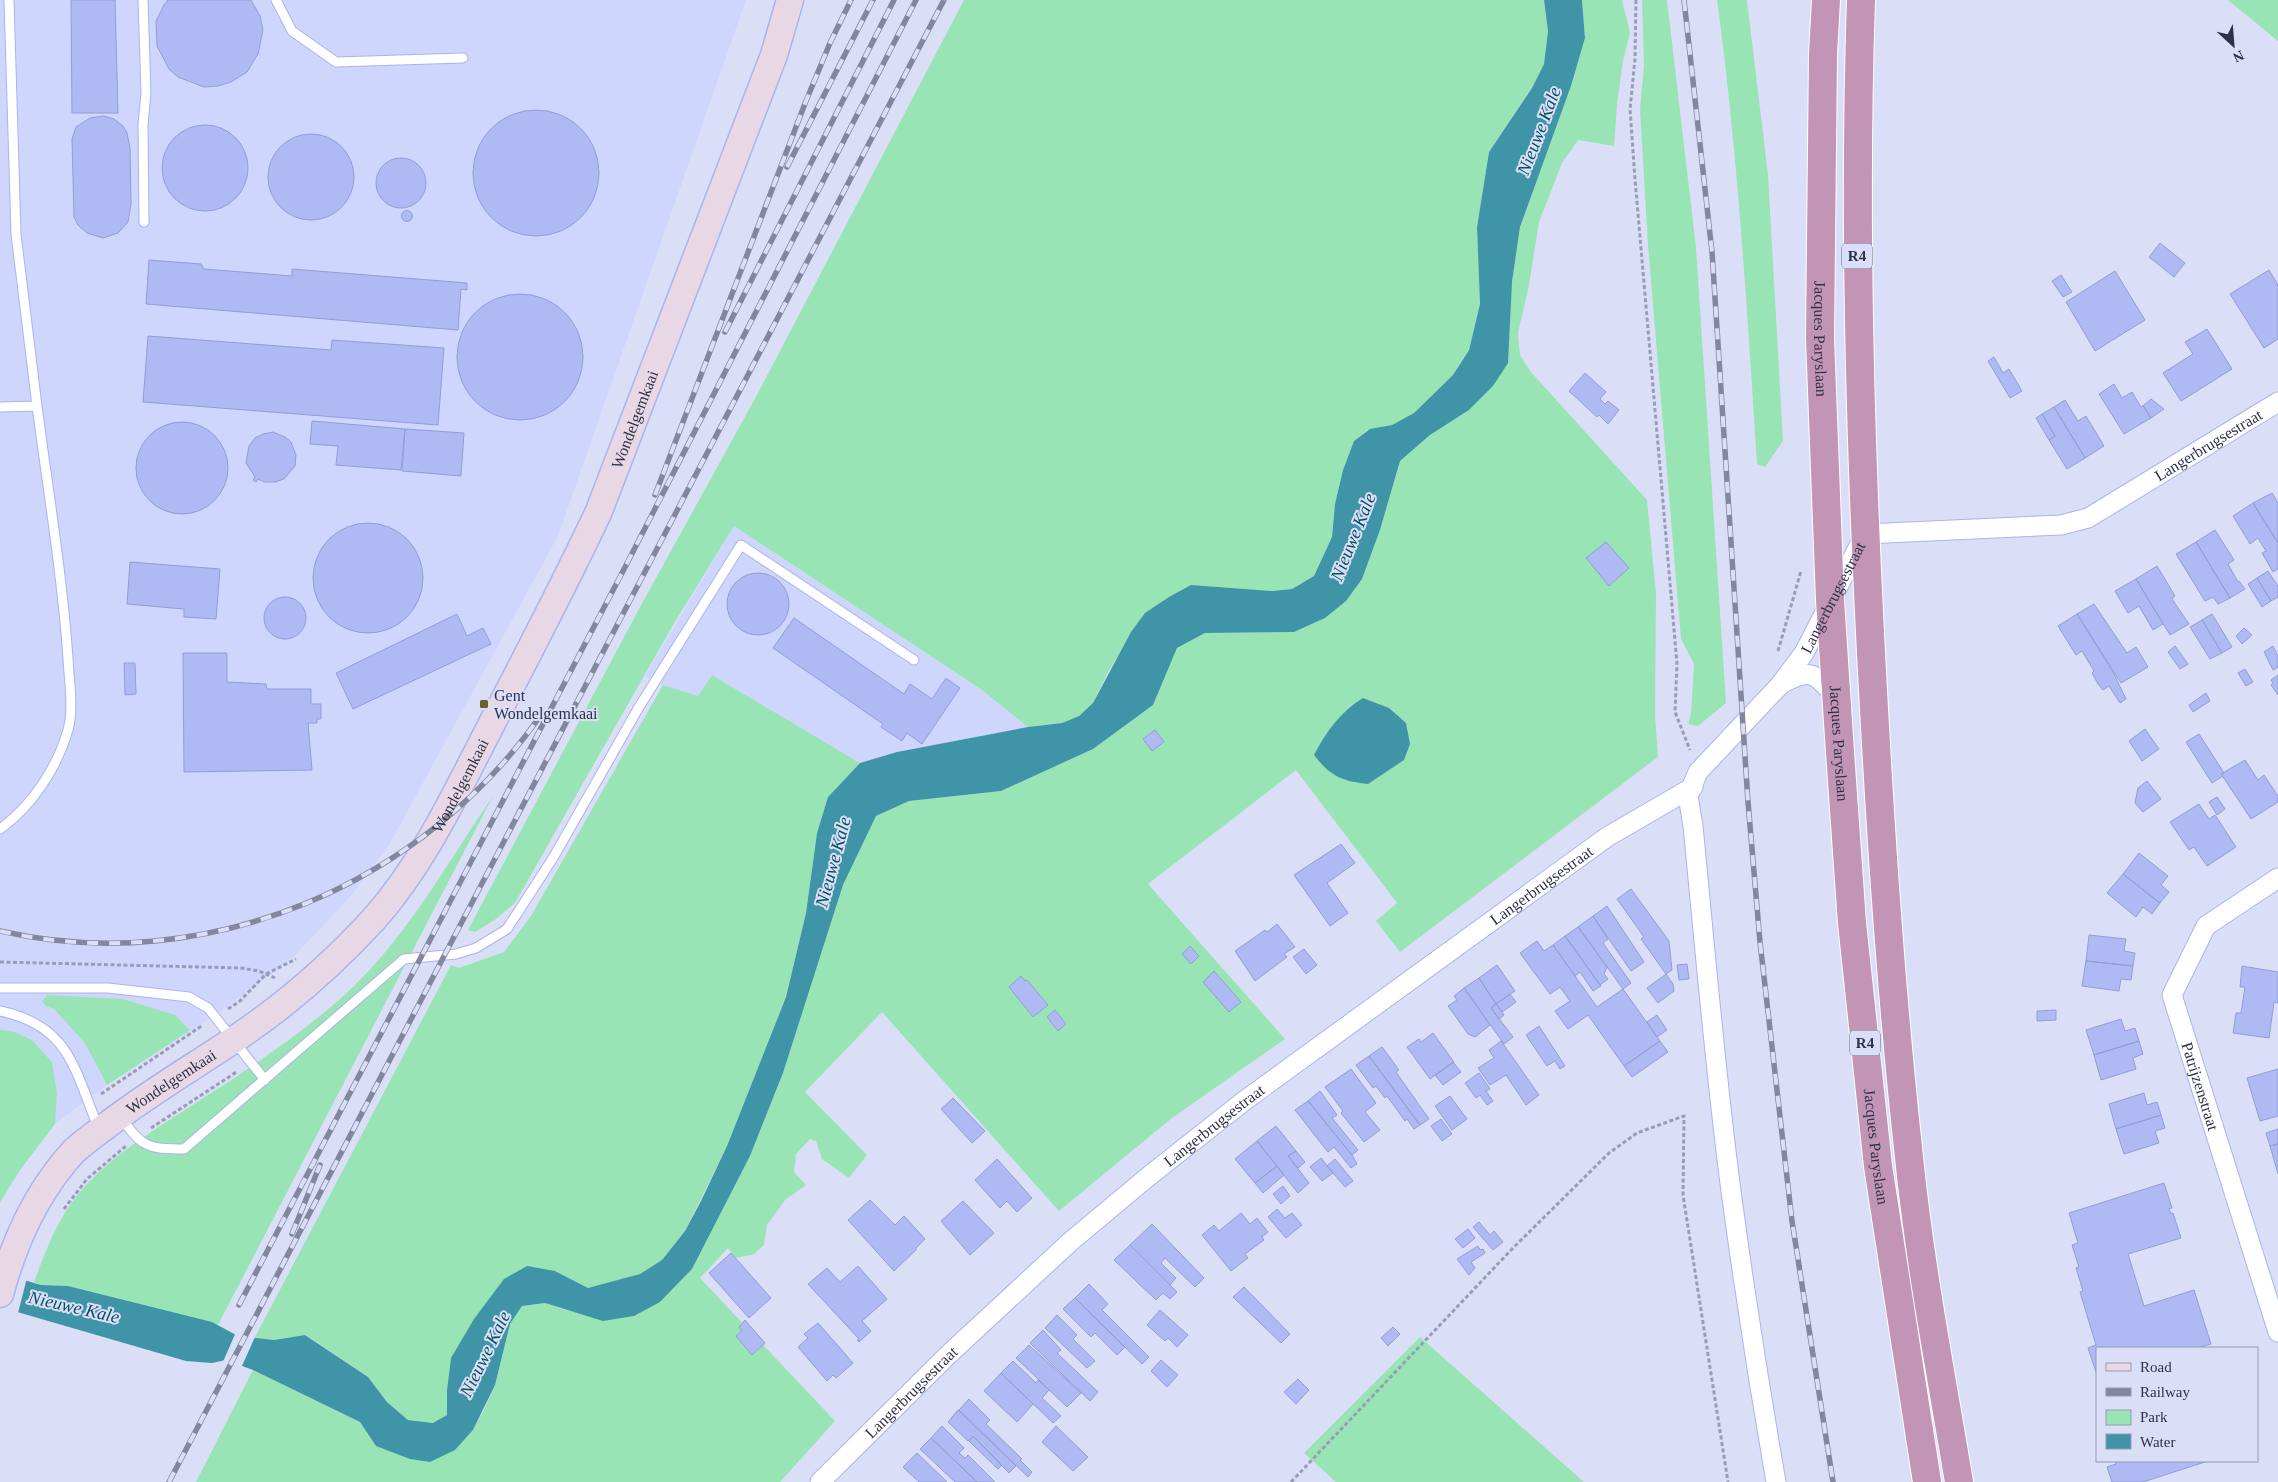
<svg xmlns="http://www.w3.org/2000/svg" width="2278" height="1482" font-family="'Times New Roman',serif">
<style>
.built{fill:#ced6fe}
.green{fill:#99e4b5}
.water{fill:#4094a8}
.pier{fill:#dadff7}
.building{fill:#afbaf4;stroke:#939dd5}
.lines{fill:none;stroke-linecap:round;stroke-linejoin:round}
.service-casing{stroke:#a9b4ed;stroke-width:11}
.minor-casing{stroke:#a9b4ed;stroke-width:21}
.secondary-casing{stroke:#a9b4ed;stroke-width:29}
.trunk-casing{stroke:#fff;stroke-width:30}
.path{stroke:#989db5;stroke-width:3;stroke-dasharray:4 2.5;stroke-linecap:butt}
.service{stroke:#fff;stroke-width:9}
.minor{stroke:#fff;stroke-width:19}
.secondary{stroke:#e8d7e4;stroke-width:26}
.trunk{stroke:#c294b6;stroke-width:28}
.rail-casing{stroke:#82879e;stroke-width:5.5}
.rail{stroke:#dadff7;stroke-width:4;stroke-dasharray:11;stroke-linecap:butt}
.poi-dot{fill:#6c602d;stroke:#dadff7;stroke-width:2}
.labels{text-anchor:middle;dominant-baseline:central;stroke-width:4;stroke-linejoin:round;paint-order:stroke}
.shield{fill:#dadff7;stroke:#62667d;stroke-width:1}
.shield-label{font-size:15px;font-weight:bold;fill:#2e3249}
.street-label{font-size:16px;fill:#2e3249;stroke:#dadff7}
.poi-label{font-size:16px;fill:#2e3249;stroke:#dadff7;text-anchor:start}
.water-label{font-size:18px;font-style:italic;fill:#05505f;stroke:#dadff7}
</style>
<rect width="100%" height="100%" fill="#dadff7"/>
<path class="built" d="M0,0H746L558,536L389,845L351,896L298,952L276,971L217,1014L107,1085L55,1124L20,1170L0,1202Z
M734,526L982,690L1028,727L897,752L860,763L712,675L698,696L663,685L645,676Z"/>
<path class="green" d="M964,0H1544L1548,31L1544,64L1532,88L1489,152L1477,227L1480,304L1469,349L1453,375L1414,413L1392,425L1368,430L1354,441L1343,470L1335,504L1332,537L1314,576L1292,589L1273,591L1191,585L1145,614L1108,672L1093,703L1079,716L1062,723L1028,727L982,690L734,526L673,625L515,903L496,919L475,932L468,930L639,609L758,393Z
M1582,0H1622L1630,33L1623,61L1617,104L1614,146L1578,140L1562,163L1539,222L1529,285L1518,333L1520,355L1530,371L1647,500L1656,593L1655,716L1658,757L1400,952L1376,921L1397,903L1296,770L1148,884L1285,1039L1172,1118L1059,1211L882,1012L805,1092L867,1155L849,1178L822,1159L816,1141L810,1139L796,1154L794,1172L806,1185L785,1200L767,1225L764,1245L754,1254L736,1258L728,1248L700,1278L835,1421L780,1482H196L253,1370L360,1422L376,1446L455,1450L473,1430L485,1408L495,1385L510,1324L522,1306L545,1303L568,1311L660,1302L692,1269L750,1156L783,1073L843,885L876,816L909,801L1001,791L1093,749L1153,705L1177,648L1205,633L1294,632L1325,618L1362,579L1380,530L1400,461L1430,435L1469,410L1493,386L1512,282L1520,227L1571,86L1585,38Z
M1642,0H1667L1696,248L1726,703L1698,726L1688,724L1691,714L1694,664L1681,639L1648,245L1640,109L1644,65Z
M1717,0H1747L1768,175L1783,441L1765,467L1757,464C1747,309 1738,154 1717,0Z
M2228,0H2278V41Z
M712,675L860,763L828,797L817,833L806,913L786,997L727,1146L685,1231L662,1260L640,1274L615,1282L588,1288L555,1271L451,1358L447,1390V1415L434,1423L408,1420L387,1402L368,1377L306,1335L274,1340L254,1339L451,965L459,968L504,952L531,916L663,685L698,696Z
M493,796L218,1325L68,1286L41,1285L34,1282C45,1253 56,1222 76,1197C106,1159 151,1132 191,1106C242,1073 293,1040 339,1000C404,943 445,866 493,796Z
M47,995L123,999L175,1015L190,1030L107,1085L85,1043L54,1009L46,1006L42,1001Z
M0,1030L12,1031L32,1040L52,1062L57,1093L55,1124L20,1170L0,1202Z
M1420,1337L1584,1482H1336L1304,1453Z"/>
<path class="water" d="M1544,0H1582L1585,38L1571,86L1520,227L1512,282L1508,363L1493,386L1469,410L1430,435L1400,461L1380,530L1362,579L1346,601L1325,618L1294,632L1205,633L1177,648L1153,705L1093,749L1001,791L909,801L876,816L843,885L783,1073L750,1156L692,1269L660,1302L634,1316L603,1321L545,1303L522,1306L510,1324L495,1385L473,1430L455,1450L430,1462L410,1459L376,1446L360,1422L253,1370L226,1360L212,1363L186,1361L0,1307V1273L41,1285L68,1286L212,1322L238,1336L274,1340L305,1335L368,1377L387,1402L408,1420L433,1423L447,1415V1390L451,1358L474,1319L504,1279L527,1266L555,1271L588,1288L640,1274L662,1260L685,1231L701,1201L727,1146L786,997L806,913L817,833L828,797L860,763L897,752L1028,727L1062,723L1079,716L1093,703L1131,632L1145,613L1169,597L1191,585L1273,591L1292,589L1314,576L1332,537L1335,504L1343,470L1354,441L1370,429L1392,425L1414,413L1453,375L1469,350L1480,304L1477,227L1489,152L1532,88L1544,64L1548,31Z
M1363,698L1389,708L1406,723L1410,744L1404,760L1368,784C1342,781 1331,777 1314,755C1326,732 1341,711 1363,698Z"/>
<path class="pier" d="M0,1271L27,1278L18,1313L0,1308Z
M236,1332L255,1337L241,1368L225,1363L222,1364Z"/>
<path class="building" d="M71,0H115L118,113H72Z
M168,0H251L260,16L263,30L258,54L247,72L231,82L218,86L204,87L178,77L169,69L157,46L156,21L164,5Z
M473 173a63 63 0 1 1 126 0a63 63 0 1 1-126 0Z
M104,116L114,119L123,126L127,133L130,148L131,204L128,222L118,233L103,238L87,233L78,225L74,217L72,139L76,127L90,118Z
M162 168a43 43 0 1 1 86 0a43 43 0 1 1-86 0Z
M268 177a43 43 0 1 1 86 0a43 43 0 1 1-86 0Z
M376 183a25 25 0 1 1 50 0a25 25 0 1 1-50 0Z
M401.5 216a5.5 5.5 0 1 1 11 0a5.5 5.5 0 1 1-11 0Z
M2160,243L2185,263L2174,277L2149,257Z
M149,260L201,264L204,269L292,276V269L467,283V290L461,289L458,330L146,304Z
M2269,270L2278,285V339L2264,348L2230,294Z
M2115,271L2145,320L2095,351L2066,302Z
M2061,275L2072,292L2063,297L2052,281Z
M457 357a63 63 0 1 1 126 0a63 63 0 1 1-126 0Z
M2207,329L2232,369L2181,401L2163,373L2193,354L2185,342Z
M148,336L331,350L332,340L444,348L438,425L143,402Z
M1994,357L2003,373L2009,369L2022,391L2010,398L1988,361Z
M1585,373L1606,392L1600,399L1605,404L1608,401L1619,410L1608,424L1599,415L1597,417L1569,391Z
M2114,384L2122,398L2132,392L2141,407L2143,405L2151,418L2124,434L2099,394Z
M2151,399L2164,409L2151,418L2143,406Z
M2065,400L2078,421L2086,416L2104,446L2085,458L2054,407Z
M2054,407L2085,458L2067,469L2049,440L2055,436L2042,414Z
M2042,414L2055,436L2049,440L2036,418Z
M312,421L405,429L401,470L336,465L338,446L310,444Z
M136 468a46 46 0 1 1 92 0a46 46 0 1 1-92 0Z
M405,429L464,433L461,476L402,471Z
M273,432L285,437L291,442L296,455L295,466L284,479L275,482H264L258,479L256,482L253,480L255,477L246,463L249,446L255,438L263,434Z
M2272,493L2278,503V543L2253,503Z
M2253,503L2278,543V569L2273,572L2262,553L2266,551L2258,538L2250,544L2233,516Z
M313 578a55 55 0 1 1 110 0a55 55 0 1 1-110 0Z
M2215,530L2234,560L2228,564L2238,582L2239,581L2245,589L2230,598L2196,542Z
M1606,542L1629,568L1609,586L1586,558Z
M2196,542L2230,598L2218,604L2213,597L2205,601L2176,554Z
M130,562L220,569L216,619L184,617V609L127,604Z
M2157,566L2175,596L2172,599L2189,624L2170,635L2136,579Z
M2268,571L2278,586V597L2271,601L2257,578Z
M727 604a31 31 0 1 1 62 0a31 31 0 1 1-62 0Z
M2257,578L2271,601L2262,607L2248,584Z
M2136,579L2163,624L2153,630L2139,606L2128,613L2115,591Z
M264 618a21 21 0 1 1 42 0a21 21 0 1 1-42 0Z
M2094,604L2127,653L2136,647L2148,667L2121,683L2077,614Z
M457,614L467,636L483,628L491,644L353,709L336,673Z
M2077,614L2114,674L2126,699L2120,703L2109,686L2103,690L2098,684L2092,673L2094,671L2082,651L2076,655L2058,626Z
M2212,614L2232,647L2222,653L2202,620Z
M794,618L904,694L910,684L932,699L946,678L960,688L922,744L907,733L902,741L881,727L883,724L773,648Z
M2202,620L2222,653L2210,659L2190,627Z
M2244,628L2252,635L2242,644L2236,636Z
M2175,646L2188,664L2180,669L2168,652Z
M2273,646L2278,656V667L2273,670L2264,652Z
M183,653H227V682L266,684L267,689H311V704H321V719H317V723H308L312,770L184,772Z
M124,663H135L136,694L125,695Z
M2245,669L2253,682L2246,686L2238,673Z
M2278,675V695L2271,685L2273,683L2271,680Z
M2206,693L2210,701L2193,712L2189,705Z
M2145,729L2159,749L2142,761L2129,741Z
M1155,730L1164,742L1152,751L1143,739Z
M2199,734L2224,773L2221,774L2223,776L2212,783L2186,742Z
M2245,760L2258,780L2264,775L2278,796V802L2251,819L2221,774Z
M2147,781L2161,799L2143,812L2135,803L2138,788Z
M2217,797L2225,809L2217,815L2209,802Z
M2199,804L2209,819L2215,815L2236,847L2207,866L2194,847L2189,850L2170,822Z
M1341,844L1355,863L1327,883L1348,913L1330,926L1294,875Z
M2139,853L2168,876L2161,885L2169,892L2160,903L2123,874Z
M2123,874L2160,903L2152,914L2143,907L2136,917L2107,893Z
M1631,889L1669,941L1672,970L1666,974L1641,939L1644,937L1617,899Z
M1607,906L1644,962L1631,971L1593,916Z
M1593,916L1608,939L1603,943L1631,983L1623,989L1578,927Z
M1277,924L1295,947L1284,954L1287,957L1255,981L1235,951L1265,930L1267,932Z
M1578,927L1607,967L1604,974L1608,979L1600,985L1565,936Z
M2089,935L2126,939L2124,951L2135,953L2133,966L2086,961Z
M1565,936L1601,986L1593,991L1580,972L1575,976L1553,945Z
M1537,941L1544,951L1553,945L1597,1007L1623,989L1660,1041L1624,1066L1588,1015L1568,1029L1555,1011L1570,1001L1560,987L1550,994L1520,953Z
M1190,946L1199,956L1191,964L1182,954Z
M1304,949L1317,965L1306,974L1293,957Z
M2086,961L2133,966L2131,980L2121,979L2119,991L2082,986Z
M1687,964L1689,979L1679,980L1677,965Z
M1497,965L1515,991L1496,1004L1479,978Z
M2242,966L2278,972V1003L2274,1002L2269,1038L2233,1033L2236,1013H2241L2245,987H2240Z
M1214,971L1241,1002L1229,1012L1203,982Z
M1666,974L1673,984L1674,991L1658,1003L1647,988Z
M1021,976L1025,981L1027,980L1048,1005L1033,1017L1009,987Z
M1479,978L1496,1004L1491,1008L1513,1037L1504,1044L1464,988Z
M1464,988L1490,1025L1475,1037L1468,1034L1448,1006L1457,1000L1454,996Z
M1510,994L1516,1002L1502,1012L1496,1004Z
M1496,1004L1504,1015L1499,1019L1491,1008Z
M1055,1010L1066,1024L1058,1031L1047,1017Z
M2056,1010V1020L2037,1021V1011Z
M1657,1015L1667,1030L1657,1037L1647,1022Z
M2121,1019L2125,1031L2135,1028L2139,1041L2094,1055L2086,1030Z
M1539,1026L1565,1066L1560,1069L1555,1061L1547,1066L1526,1035Z
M1433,1033L1454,1062L1430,1079L1407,1047L1419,1039L1421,1042Z
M1501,1041L1539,1095L1526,1105L1506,1075L1490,1085L1478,1068L1494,1058L1489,1050Z
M1660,1041L1668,1052L1632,1077L1624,1066Z
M2139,1041L2143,1054L2133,1058L2136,1069L2101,1080L2094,1055Z
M1382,1047L1399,1070L1396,1072L1429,1119L1420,1125L1369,1056Z
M1369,1056L1420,1125L1414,1129L1407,1119L1405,1121L1387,1096L1385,1098L1376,1086L1373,1088L1356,1065Z
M1453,1062L1461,1072L1443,1085L1435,1075Z
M1351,1069L1376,1103L1365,1112L1380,1130L1364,1142L1341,1113L1343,1111L1325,1087Z
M2278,1069V1116L2260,1121L2247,1078Z
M1479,1073L1490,1089L1486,1091L1493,1101L1487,1105L1480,1095L1476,1098L1465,1083Z
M1320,1091L1337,1115L1332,1118L1358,1150L1352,1155L1308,1101Z
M2144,1093L2147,1105L2157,1102L2161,1115L2116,1129L2109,1104Z
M1450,1096L1467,1119L1452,1130L1435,1106Z
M953,1098L985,1131L972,1143L941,1109Z
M1308,1101L1352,1155L1357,1164L1351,1168L1334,1147L1328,1152L1295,1110Z
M2161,1115L2165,1128L2155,1131L2159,1143L2124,1154L2116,1129Z
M1441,1119L1452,1134L1442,1141L1431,1126Z
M1276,1126L1296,1151L1288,1156L1309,1183L1298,1193L1257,1141Z
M2278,1129V1144L2270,1146L2266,1133Z
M1257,1141L1277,1166L1255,1183L1235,1159Z
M2278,1144V1174L2270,1146Z
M1296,1151L1305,1162L1298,1168L1288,1156Z
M1321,1158L1333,1173L1322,1181L1310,1167Z
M997,1159L1032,1198L1017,1212L1007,1201L1000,1208L975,1180Z
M1335,1159L1353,1181L1345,1187L1327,1166Z
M1277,1166L1284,1175L1263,1193L1255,1183Z
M2164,1183L2172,1208L2169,1209L2171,1214L2173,1213L2181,1238L2128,1254L2144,1306L2194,1290L2211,1344L2197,1348H2097V1375L2088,1348L2096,1345L2080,1292L2083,1291L2076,1268L2079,1267L2072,1245L2078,1243L2069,1213Z
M1283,1186L1290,1196L1281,1204L1273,1194Z
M870,1200L895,1225L904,1216L925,1239L916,1248V1250L894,1271L848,1220Z
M963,1201L994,1233L970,1255L941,1221Z
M1277,1209L1285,1218L1292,1213L1302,1225L1286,1238L1268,1217Z
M1241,1213L1250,1224L1257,1218L1268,1232L1262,1237L1264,1240L1245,1254L1248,1258L1231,1271L1202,1235L1214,1225L1219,1231Z
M1479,1222L1490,1235L1494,1231L1503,1242L1493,1250L1473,1227Z
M1152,1224L1204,1278L1195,1287L1165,1258L1161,1263L1176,1278L1170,1285L1130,1245Z
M1468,1229L1475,1238L1463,1248L1455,1239Z
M1130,1245L1177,1292L1170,1299L1163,1293L1156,1300L1114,1260Z
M1478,1246L1480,1250L1483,1249L1485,1253L1471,1262L1475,1268L1469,1275L1457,1259Z
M731,1253L771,1298L749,1318L709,1273Z
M858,1266L887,1299L862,1321L871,1331L859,1342L857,1340L859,1339L808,1284L827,1268L840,1282Z
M1089,1284L1108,1304L1102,1310L1149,1357L1142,1364L1075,1298Z
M1244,1287L1290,1334L1281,1343L1233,1297Z
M1075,1298L1125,1347L1117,1355L1095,1333L1091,1337L1063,1309Z
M1160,1310L1188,1335L1177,1347L1168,1338L1165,1341L1147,1325Z
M1057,1315L1077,1335L1073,1339L1095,1361L1087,1368L1045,1328Z
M745,1320L765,1343L752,1355L736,1336L742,1331L739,1327Z
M818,1323L853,1363L836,1378L833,1375L827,1381L798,1347L808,1338L804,1334Z
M1393,1327L1400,1334L1388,1346L1381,1338Z
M1043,1330L1061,1350L1057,1353L1098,1392L1090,1401L1030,1343Z
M1029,1345L1081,1393L1067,1407L1016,1358Z
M1161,1360L1178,1375L1167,1387L1151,1371Z
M1013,1361L1036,1383L1038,1380L1049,1390L1042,1398L1061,1416L1053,1423L1001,1373Z
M1001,1373L1033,1404L1017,1422L984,1391Z
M1298,1379L1309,1390L1296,1404L1284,1392Z
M969,1399L990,1420L986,1424L1022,1459L1020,1460L1032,1472L1028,1477L959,1410Z
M958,1410L1016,1466L1009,1473L973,1436L968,1441L948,1422Z
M942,1426L964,1448L959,1453L965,1458L968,1455L995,1482H977L931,1438Z
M1056,1426L1088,1457L1073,1471L1042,1442Z
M973,1436L1002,1465L998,1469L969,1441Z
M931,1438L977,1482H955L920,1449Z
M917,1453L947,1482H919L903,1467Z
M2115,1461H2208L2143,1482H2112L2107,1467L2116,1464Z"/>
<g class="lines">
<defs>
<path id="service" d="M143,0L146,93L143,125L144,222
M276,0L292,31L336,62L463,58
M0,407L37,406L16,234L9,0
M0,829C32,806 57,768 68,730C74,708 69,681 68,658C62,574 48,490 37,406
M0,988H108L189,997L208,1008L265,1080
M0,1011C71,1026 74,1070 99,1129
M121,1117C141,1147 148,1149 184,1149L404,959L456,954L476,948L507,929L553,858L639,707L741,545L914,660"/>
<g id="minor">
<path d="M1781,684C1811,668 1814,672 1836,697"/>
<path id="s1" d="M2278,878L2206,926L2172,995L2278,1332"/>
<path id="s2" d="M820,1482L948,1355L1070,1242L1149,1176L1244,1101L1607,837L1693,787"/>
<path id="s3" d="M1776,1482C1759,1385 1744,1288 1731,1191C1715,1070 1705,948 1693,826L1688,796L1698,772L1780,685L1804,653L1865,534L2061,525L2088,518L2278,402"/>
</g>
<g id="secondary">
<path id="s4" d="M0,1294C14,1242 37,1191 74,1151C84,1142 95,1134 106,1126C146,1095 190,1069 232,1041C285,1006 331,966 374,919C422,865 454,797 487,733C525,659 564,586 599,511L774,55L790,0"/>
</g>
<g id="trunk">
<path id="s5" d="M1826,0L1823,54L1820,338L1830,600L1840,752L1852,923L1878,1166L1927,1482"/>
<path d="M1861,0C1854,204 1859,408 1869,613C1878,794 1889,976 1909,1157C1920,1266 1941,1374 1959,1482"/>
</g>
</defs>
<use href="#service" class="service-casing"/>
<use href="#minor" class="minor-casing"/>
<use href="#secondary" class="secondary-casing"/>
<use href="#trunk" class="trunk-casing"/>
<path class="path" d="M1636,0L1635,59L1630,109L1635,179L1677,664L1675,712L1690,750
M1778,651L1801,571
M0,962L241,968L259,971L275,978
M228,1009L240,1001L266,974L296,959
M101,1094L203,1025
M151,1128L238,1071
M64,1209L87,1179L126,1146
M1291,1482L1512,1249L1609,1153L1637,1133L1684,1116L1683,1195L1728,1482"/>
<use href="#service" class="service"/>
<use href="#minor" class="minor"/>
<use href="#secondary" class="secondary"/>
<use href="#trunk" class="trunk"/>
<defs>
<path id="rail" d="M1684,0L1712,252L1748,802L1760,942L1792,1221L1833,1482
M787,167L873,0
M725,332L894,0
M655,495L806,101L830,43L851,0
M0,931C206,978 424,885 543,712
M292,1234L320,1165
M239,1305L621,575L916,0
M169,1482L944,0"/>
</defs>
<use href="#rail" class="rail-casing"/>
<use href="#rail" class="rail"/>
</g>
<rect class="poi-dot" x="479" y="699" width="10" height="10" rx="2.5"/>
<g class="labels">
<g class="shield">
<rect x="1842" y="243.5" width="30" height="25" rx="4"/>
<rect x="1850" y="1030.5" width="30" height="25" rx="4"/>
</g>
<g class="shield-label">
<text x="1857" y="256">R4</text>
<text x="1865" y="1043">R4</text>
</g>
<g class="street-label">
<text stroke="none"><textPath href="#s5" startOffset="339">Jacques Paryslaan</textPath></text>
<text stroke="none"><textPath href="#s4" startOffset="1108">Wondelgemkaai</textPath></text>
<text stroke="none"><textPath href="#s3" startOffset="1376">Langerbrugsestraat</textPath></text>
<text stroke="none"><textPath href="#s3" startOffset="940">Langerbrugsestraat</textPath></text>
<text stroke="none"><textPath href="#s5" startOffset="744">Jacques Paryslaan</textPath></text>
<text stroke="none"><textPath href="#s4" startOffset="702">Wondelgemkaai</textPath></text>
<text stroke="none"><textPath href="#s2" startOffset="938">Langerbrugsestraat</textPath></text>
<text stroke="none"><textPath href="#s4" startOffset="282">Wondelgemkaai</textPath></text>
<text stroke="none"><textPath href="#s1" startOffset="259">Patrijzenstraat</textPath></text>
<text stroke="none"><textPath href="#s2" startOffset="532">Langerbrugsestraat</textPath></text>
<text stroke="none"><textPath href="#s5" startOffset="1149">Jacques Paryslaan</textPath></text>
<text stroke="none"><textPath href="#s2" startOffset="128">Langerbrugsestraat</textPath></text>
</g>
<g class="poi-label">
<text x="494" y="695">Gent<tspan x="494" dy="18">Wondelgemkaai</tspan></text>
</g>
<g class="water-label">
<text transform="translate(1539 131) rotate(-69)">Nieuwe Kale</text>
<text transform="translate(1353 537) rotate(-68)">Nieuwe Kale</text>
<text transform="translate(833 862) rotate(-75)">Nieuwe Kale</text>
<text transform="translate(74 1307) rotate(13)">Nieuwe Kale</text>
<text transform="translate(485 1354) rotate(-64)">Nieuwe Kale</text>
</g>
</g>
<rect x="2096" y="1347" width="162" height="115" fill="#dadff7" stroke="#959ab1"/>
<rect x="2106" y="1363" width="25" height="8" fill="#e8d7e4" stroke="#959ab1"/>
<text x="2140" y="1372" font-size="15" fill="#2e3249">Road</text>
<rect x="2106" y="1388" width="25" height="8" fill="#82879e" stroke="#959ab1"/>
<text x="2140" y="1397" font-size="15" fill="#2e3249">Railway</text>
<rect x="2106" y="1410" width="25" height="15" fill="#99e4b5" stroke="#959ab1"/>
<text x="2140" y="1422" font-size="15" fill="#2e3249">Park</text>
<rect x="2106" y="1434" width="25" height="15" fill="#4094a8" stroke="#959ab1"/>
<text x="2140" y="1447" font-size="15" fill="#2e3249">Water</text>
<g transform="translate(2233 45) rotate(154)" stroke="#dadff7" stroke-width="4" paint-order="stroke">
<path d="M0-4L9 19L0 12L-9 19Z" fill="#2e3249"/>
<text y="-8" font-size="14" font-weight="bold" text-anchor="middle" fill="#2e3249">N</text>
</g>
</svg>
